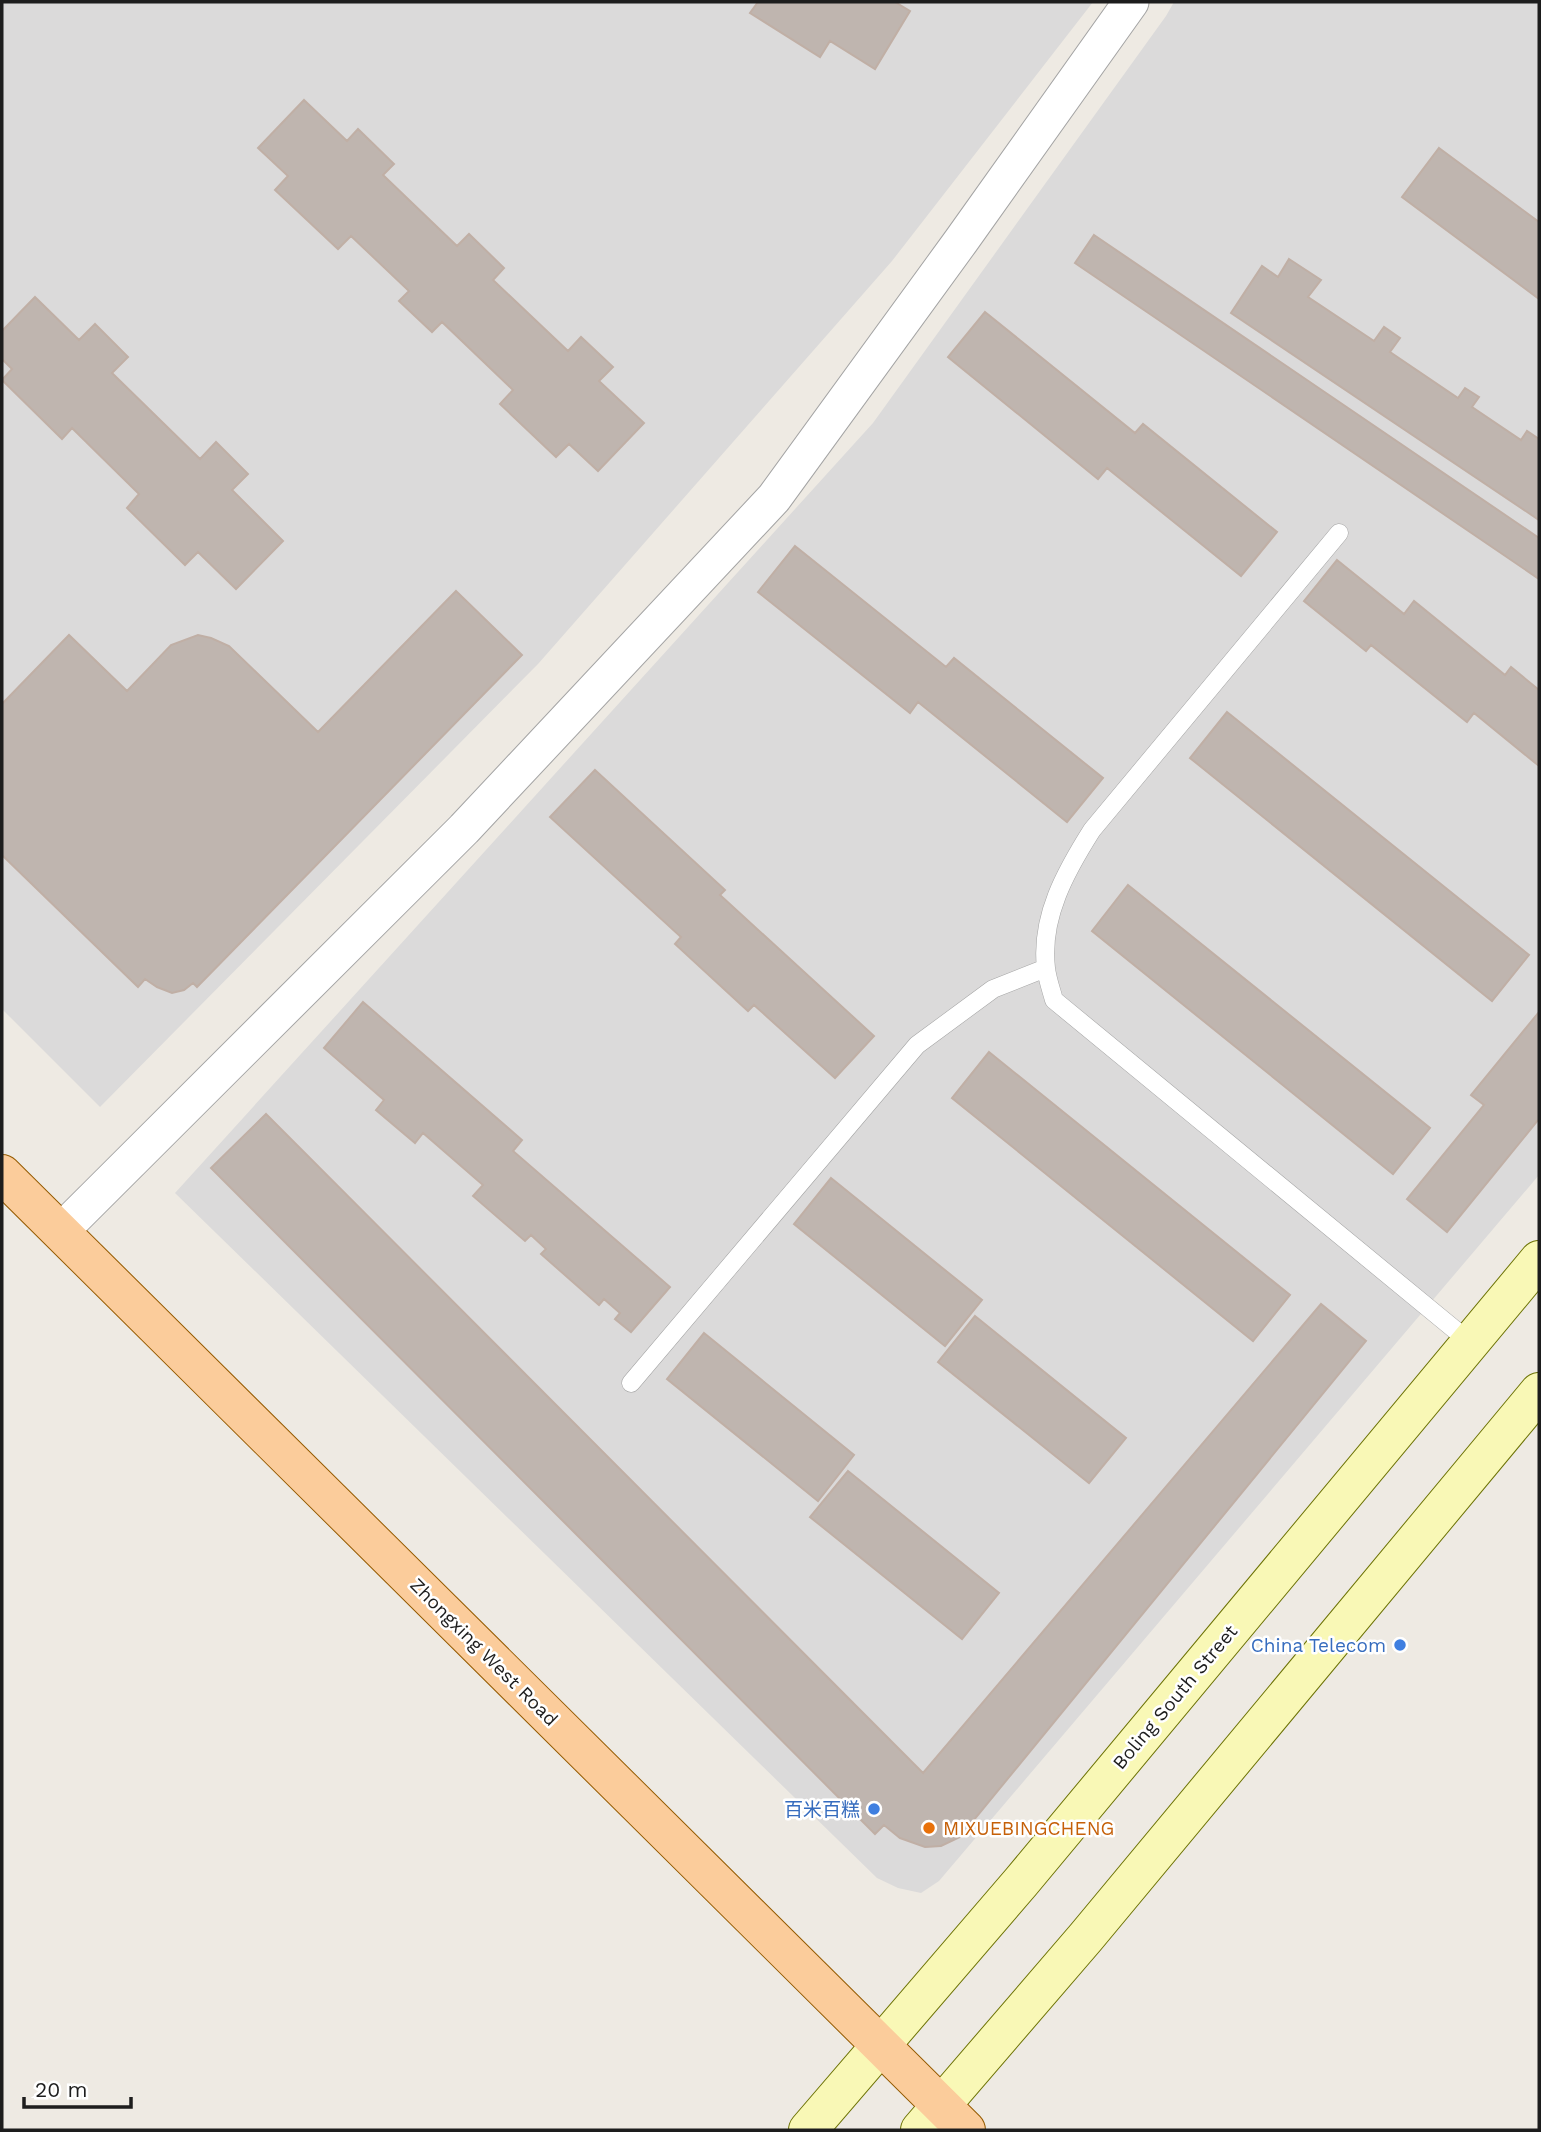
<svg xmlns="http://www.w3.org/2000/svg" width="1541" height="2132" font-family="'Work Sans','Noto Sans SC',sans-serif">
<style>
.residential{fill:#dbdada}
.building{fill:#bfb5af;stroke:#c0afa5;stroke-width:2}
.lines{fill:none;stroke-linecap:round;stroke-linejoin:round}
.lane-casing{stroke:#a4a4a4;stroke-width:19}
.street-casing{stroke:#a4a4a4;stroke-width:37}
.secondary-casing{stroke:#6d7305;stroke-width:40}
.primary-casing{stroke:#955b01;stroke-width:40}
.lane{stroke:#fff;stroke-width:18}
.street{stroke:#fff;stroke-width:35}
.secondary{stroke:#f9f8b6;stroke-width:38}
.primary{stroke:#fbcc9b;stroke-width:38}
.shop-dot{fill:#3f7fe0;stroke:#fff;stroke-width:2.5}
.food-dot{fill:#e8710a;stroke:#fff;stroke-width:2.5}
.labels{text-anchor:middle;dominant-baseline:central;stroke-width:5;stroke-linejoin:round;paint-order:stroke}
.shop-label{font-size:19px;fill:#366cbe;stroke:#fff;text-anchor:end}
.street-label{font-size:19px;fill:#1d1d1d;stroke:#fff}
.food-label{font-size:19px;fill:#c56008;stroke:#fff;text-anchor:start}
</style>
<rect width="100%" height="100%" fill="#eeeae3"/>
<path class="residential" d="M2,2H1093L892,261L538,664L100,1107L2,1009Z
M1174,2H1539V1175L939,1881L921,1893L898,1888L877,1878L175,1193L873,423L1166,16Z"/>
<path class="building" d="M758,2H895L910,11L875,69L830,41L820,57L750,13Z
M304,100L347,141L358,129L394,164L383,175L457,246L469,234L504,268L493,280L568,351L581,337L613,367L599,381L644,423L598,471L569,444L556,457L500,404L513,390L442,322L432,332L399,301L409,291L351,236L338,249L275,190L288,176L258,148Z
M1439,148L1539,222V299L1402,197Z
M1094,235L1539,538V579L1075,263Z
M1289,259L1321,280L1308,297L1374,341L1384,327L1400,338L1390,352L1458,398L1465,388L1479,397L1472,407L1521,440L1527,431L1539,439V520L1231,313L1262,266L1278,277Z
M35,297L79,340L95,324L128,357L112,373L200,459L216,442L248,474L232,490L283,541L236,589L198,552L185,565L127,508L139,494L72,428L62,439L2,380L12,369L2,359V331Z
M985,312L1135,433L1143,424L1277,532L1241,576L1107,468L1098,479L948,357Z
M795,546L946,667L954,658L1103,778L1067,822L918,702L910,713L758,592Z
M1337,560L1404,614L1414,601L1505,675L1511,667L1539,690V766L1474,713L1467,722L1371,645L1366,651L1304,601Z
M456,591L522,655L197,987L193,983L184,990L172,993L157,987L145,979L138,987L2,855V704L69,635L127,691L171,645L198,635L211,638L229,646L318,732Z
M1227,712L1529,955L1492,1001L1190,758Z
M595,770L725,890L720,895L874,1036L835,1078L754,1005L748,1011L675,944L681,937L550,817Z
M1128,885L1430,1128L1393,1174L1092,931Z
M363,1002L522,1140L513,1151L670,1287L631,1332L615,1319L620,1313L604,1299L599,1305L541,1254L546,1249L531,1235L525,1241L473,1196L483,1185L423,1133L415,1143L376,1110L384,1100L324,1048Z
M1539,1012V1119L1447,1232L1407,1199L1484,1105L1471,1095Z
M989,1052L1290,1295L1253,1341L952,1098Z
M266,1114L923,1773L1321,1304L1366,1341L960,1837L941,1846L925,1847L900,1838L884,1825L875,1834L211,1168Z
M831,1178L982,1300L945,1346L794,1224Z
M975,1316L1126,1438L1089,1483L938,1362Z
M704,1333L854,1455L818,1501L667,1379Z
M848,1471L999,1593L962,1639L810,1517Z"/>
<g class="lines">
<defs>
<path id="lane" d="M1339,533L1092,830C1066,871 1040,917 1046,968C1047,978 1051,989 1054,1000L1471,1343
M631,1383L917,1045L993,989L1046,968"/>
<path id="street" d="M60,1232L464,829L774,498L961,241L1131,2"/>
<path id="secondary" d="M808,2130L1021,1882L1539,1260
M920,2130L1086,1937L1539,1392"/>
<path id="primary" d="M2,1174L966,2130"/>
</defs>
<use href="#lane" class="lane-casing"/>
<use href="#street" class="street-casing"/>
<use href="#secondary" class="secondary-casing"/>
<use href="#primary" class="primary-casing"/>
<use href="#lane" class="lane"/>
<use href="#street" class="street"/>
<use href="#secondary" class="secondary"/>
<use href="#primary" class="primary"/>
</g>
<g class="shop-dot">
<circle cx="1400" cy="1645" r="7"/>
<circle cx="874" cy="1809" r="7"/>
</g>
<circle class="food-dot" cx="929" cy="1828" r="7"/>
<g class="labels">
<g class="shop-label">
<text x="1386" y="1645">China Telecom</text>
<text x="860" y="1809">百米百糕</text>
</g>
<g class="street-label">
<text transform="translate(484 1652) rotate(45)">Zhongxing West Road</text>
<text transform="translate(1175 1697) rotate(-50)">Boling South Street</text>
</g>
<g class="food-label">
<text x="943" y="1828">MIXUEBINGCHENG</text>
</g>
</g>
<rect width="1541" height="2132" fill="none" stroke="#1d1d1d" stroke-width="7"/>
<path d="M24 2097v10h107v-10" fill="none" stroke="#1d1d1d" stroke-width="3.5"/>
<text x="35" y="2097" font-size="21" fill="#1d1d1d" stroke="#ffffff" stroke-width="5" paint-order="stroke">20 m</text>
</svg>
